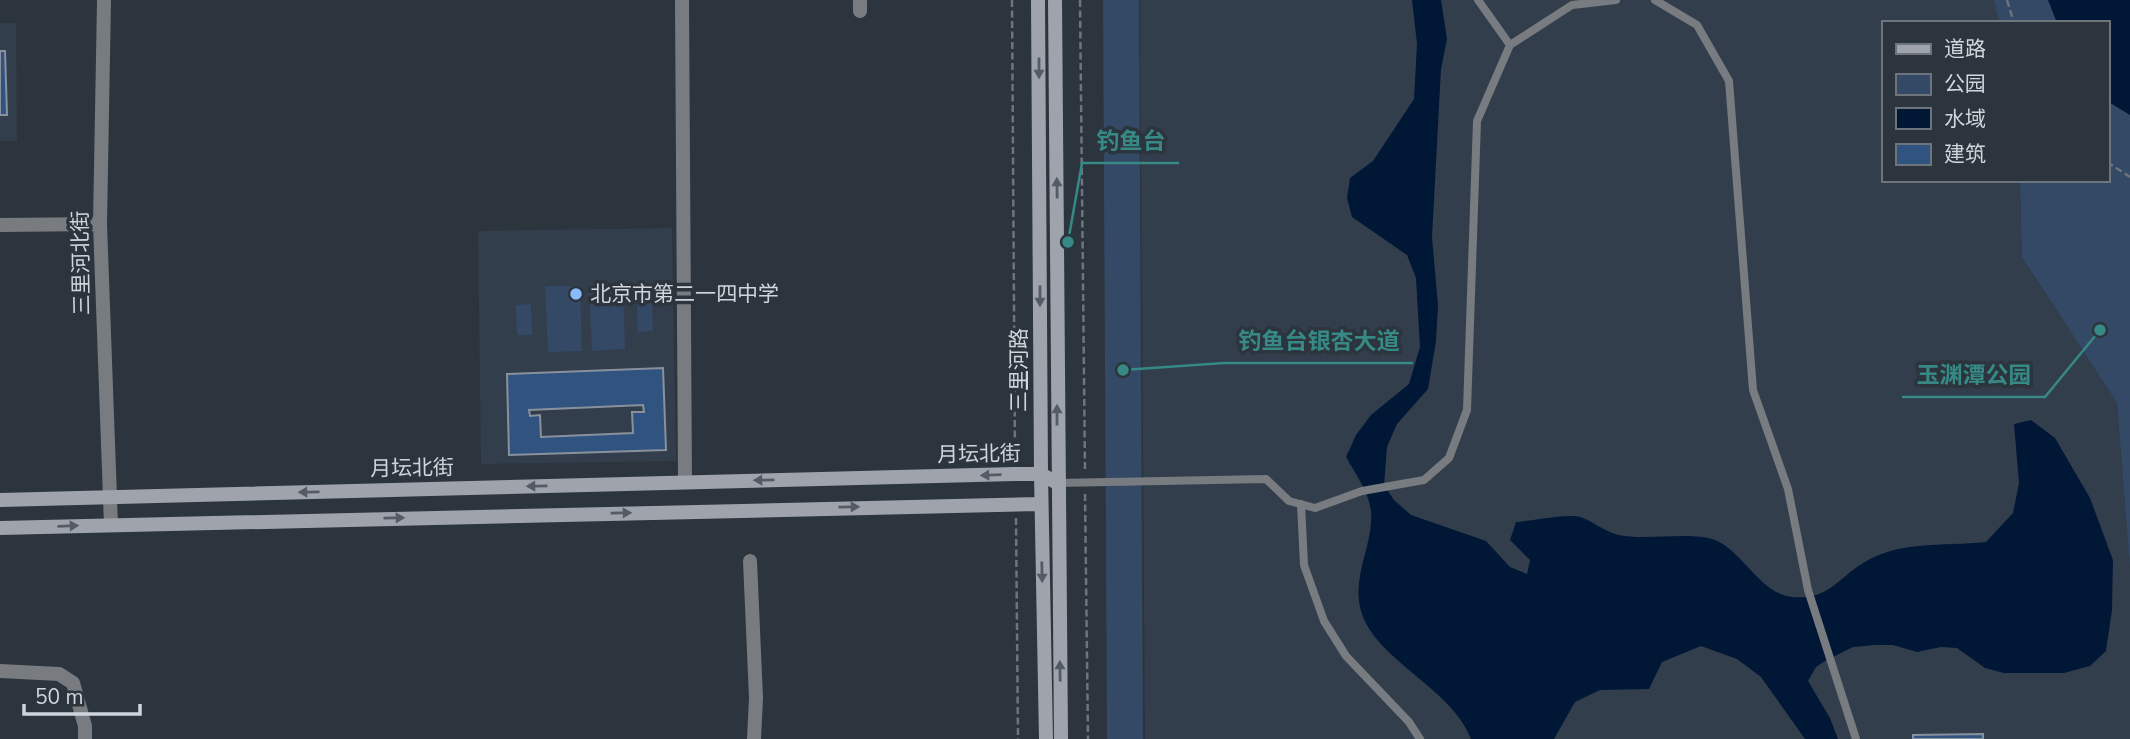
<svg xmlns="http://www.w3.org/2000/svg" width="2130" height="739" font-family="'Nunito Sans','Noto Sans SC',sans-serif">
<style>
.built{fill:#333e4c}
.green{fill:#344965}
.water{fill:#001736}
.building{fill:#305380;stroke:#89919c;stroke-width:2;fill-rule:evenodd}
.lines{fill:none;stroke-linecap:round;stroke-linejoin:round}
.path{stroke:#6d747c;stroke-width:2.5;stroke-dasharray:7 3.5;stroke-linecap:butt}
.service{stroke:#787c81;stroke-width:8}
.minor{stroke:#787c81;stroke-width:14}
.secondary{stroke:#9fa4ac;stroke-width:14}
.oneway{fill:#545b64}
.poi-dot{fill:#89bafc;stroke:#2c343d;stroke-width:2.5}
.labels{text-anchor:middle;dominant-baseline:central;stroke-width:7;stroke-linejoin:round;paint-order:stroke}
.street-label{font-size:21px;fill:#d0d5db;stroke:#2c343d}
.poi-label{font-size:21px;fill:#d0d5db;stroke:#2c343d;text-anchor:start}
.leader{fill:none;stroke:#368984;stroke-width:2.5}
.callout-dot{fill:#368984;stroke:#2c343d;stroke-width:2.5}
.callout-label{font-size:23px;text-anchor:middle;font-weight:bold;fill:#368984;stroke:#2c343d;stroke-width:7;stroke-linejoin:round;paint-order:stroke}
</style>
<rect width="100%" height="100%" fill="#2c343d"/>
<path class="built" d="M1140,0H1994L1999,23H1883V180H2020L2022,257L2117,403L2130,568V739H1145Z
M0,23H16L17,141H0Z
M672,228L676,461L481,464L478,231Z"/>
<path class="green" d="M1103,0H1139L1143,739H1107Z
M1994,0H2130V568L2117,403L2022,257L2020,180H2107V23H1999Z
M589,284H623L625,349L592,351Z
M545,286H580L582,351L548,352Z
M637,301H652L653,331L638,332Z
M531,304L532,335H517L516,305Z"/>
<path class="water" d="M1412,0H1441L1447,39L1441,69L1432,237L1438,306L1436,341L1428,389L1397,424L1387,447L1384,485L1394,500L1411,515L1486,541L1510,567L1527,574L1530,560L1510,540L1516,522C1531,521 1568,513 1580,517C1593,521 1605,532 1619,535C1645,541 1691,531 1715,540C1744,552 1759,593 1792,597C1825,600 1835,583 1857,567C1896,539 1942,547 1986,542L2013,513L2019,483L2014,424L2031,420L2055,438L2090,498L2113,560L2112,610L2106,651L2090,666L2064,673H2004L1985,668L1957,648L1941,647L1917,652L1893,645H1875L1853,647L1825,661L1816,667L1808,681L1830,718L1838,739H1805L1761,677L1737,659L1701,646L1662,662L1649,689L1600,690L1575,702L1554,739H1471C1452,688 1375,660 1361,611C1351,576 1374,544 1371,511C1369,492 1355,473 1346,457L1356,435L1371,415L1409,384L1420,347L1416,278L1407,255L1352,217L1347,198L1350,178L1373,161L1414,99L1417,44Z
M2048,0H2130V115L2107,101V23H2057Z"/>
<path class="building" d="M0,51H5L7,115H0Z
M663,368L666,450L509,455L507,374ZM643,405L644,412H632L633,433L541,437L540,415L530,416L529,410Z
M1983,734V739H1913V735Z"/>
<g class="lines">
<path class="path" d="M1012,0L1015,459
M1080,0L1085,470
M2007,0L2014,23
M2107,162L2130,177
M1085,494L1088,739
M1016,518L1018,739"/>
<path class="service" d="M1478,0L1510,45
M1655,0L1697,25L1729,81L1753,390L1788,489L1808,590L1856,739
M1057,483L1266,479L1289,501L1315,508L1362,491L1424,480L1449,458L1467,410L1477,121L1510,45L1572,5L1616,0
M1301,504L1304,565L1324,621L1346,656L1409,722L1420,739"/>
<path class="minor" d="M104,0L100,224L111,525
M682,0L685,482
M860,11V0
M0,225L100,224
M750,561L756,698L754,739
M0,671L59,674L73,683L85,726V739"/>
<path class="secondary" d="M1038,0L1041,474L1046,739
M1055,0L1061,739
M0,500L1015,474H1041L1057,483
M0,528L1041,504"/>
</g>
<defs><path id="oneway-solid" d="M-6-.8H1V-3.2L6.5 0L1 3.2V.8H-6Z" transform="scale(1.75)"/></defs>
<g class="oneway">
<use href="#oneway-solid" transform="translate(1039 68) rotate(90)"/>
<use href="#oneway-solid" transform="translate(1057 188) rotate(-91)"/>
<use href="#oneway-solid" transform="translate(1040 296) rotate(90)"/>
<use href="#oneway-solid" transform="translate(1057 415) rotate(-90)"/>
<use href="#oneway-solid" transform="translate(991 475) rotate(178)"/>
<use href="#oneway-solid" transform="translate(764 480) rotate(179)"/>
<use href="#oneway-solid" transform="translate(537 486) rotate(179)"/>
<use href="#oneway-solid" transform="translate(309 492) rotate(179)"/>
<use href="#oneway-solid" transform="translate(849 507) rotate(-1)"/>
<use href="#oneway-solid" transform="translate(621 513) rotate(-1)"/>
<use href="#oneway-solid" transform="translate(394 518) rotate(-1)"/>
<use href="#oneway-solid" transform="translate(68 526) rotate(-2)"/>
<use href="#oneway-solid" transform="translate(1042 572) rotate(89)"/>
<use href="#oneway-solid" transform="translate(1060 671) rotate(-91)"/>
</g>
<circle class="poi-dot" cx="576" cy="294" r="7"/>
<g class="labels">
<g class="street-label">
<text transform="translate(81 263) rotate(-91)">三里河北街</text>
<text transform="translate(1019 370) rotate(-90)">三里河路</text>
<text transform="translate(979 454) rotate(-1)">月坛北街</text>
<text transform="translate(412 468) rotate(-1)">月坛北街</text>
</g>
<g class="poi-label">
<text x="590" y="294">北京市第二一四中学</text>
</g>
</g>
<path class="leader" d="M1068 242L1082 163H1179M1123 370L1224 363H1413M2100 330L2045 397H1902"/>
<g class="callout-dot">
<circle cx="1068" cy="242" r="7"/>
<circle cx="1123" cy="370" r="7"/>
<circle cx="2100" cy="330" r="7"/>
</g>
<g class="callout-label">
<text x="1131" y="149">钓鱼台</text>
<text x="1319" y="349">钓鱼台银杏大道</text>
<text x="1974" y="383">玉渊潭公园</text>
</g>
<rect x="1882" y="21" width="228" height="161" fill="#2c343d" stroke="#6e747c" stroke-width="2"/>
<rect x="1896" y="44" width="35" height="10" fill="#9fa4ac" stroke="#6e747c" stroke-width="2"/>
<text x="1944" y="56" font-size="21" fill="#d0d5db">道路</text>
<rect x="1896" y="74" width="35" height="21" fill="#344965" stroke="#6e747c" stroke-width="2"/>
<text x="1944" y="91" font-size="21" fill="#d0d5db">公园</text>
<rect x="1896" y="108" width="35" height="21" fill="#001736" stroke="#6e747c" stroke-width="2"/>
<text x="1944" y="126" font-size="21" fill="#d0d5db">水域</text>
<rect x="1896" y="144" width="35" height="21" fill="#305380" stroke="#6e747c" stroke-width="2"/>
<text x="1944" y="161" font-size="21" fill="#d0d5db">建筑</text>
<path d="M24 704v10h116v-10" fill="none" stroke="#d0d5db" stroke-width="3.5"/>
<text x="35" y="704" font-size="21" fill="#d0d5db" stroke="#2c343d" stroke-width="5" paint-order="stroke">50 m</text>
</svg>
